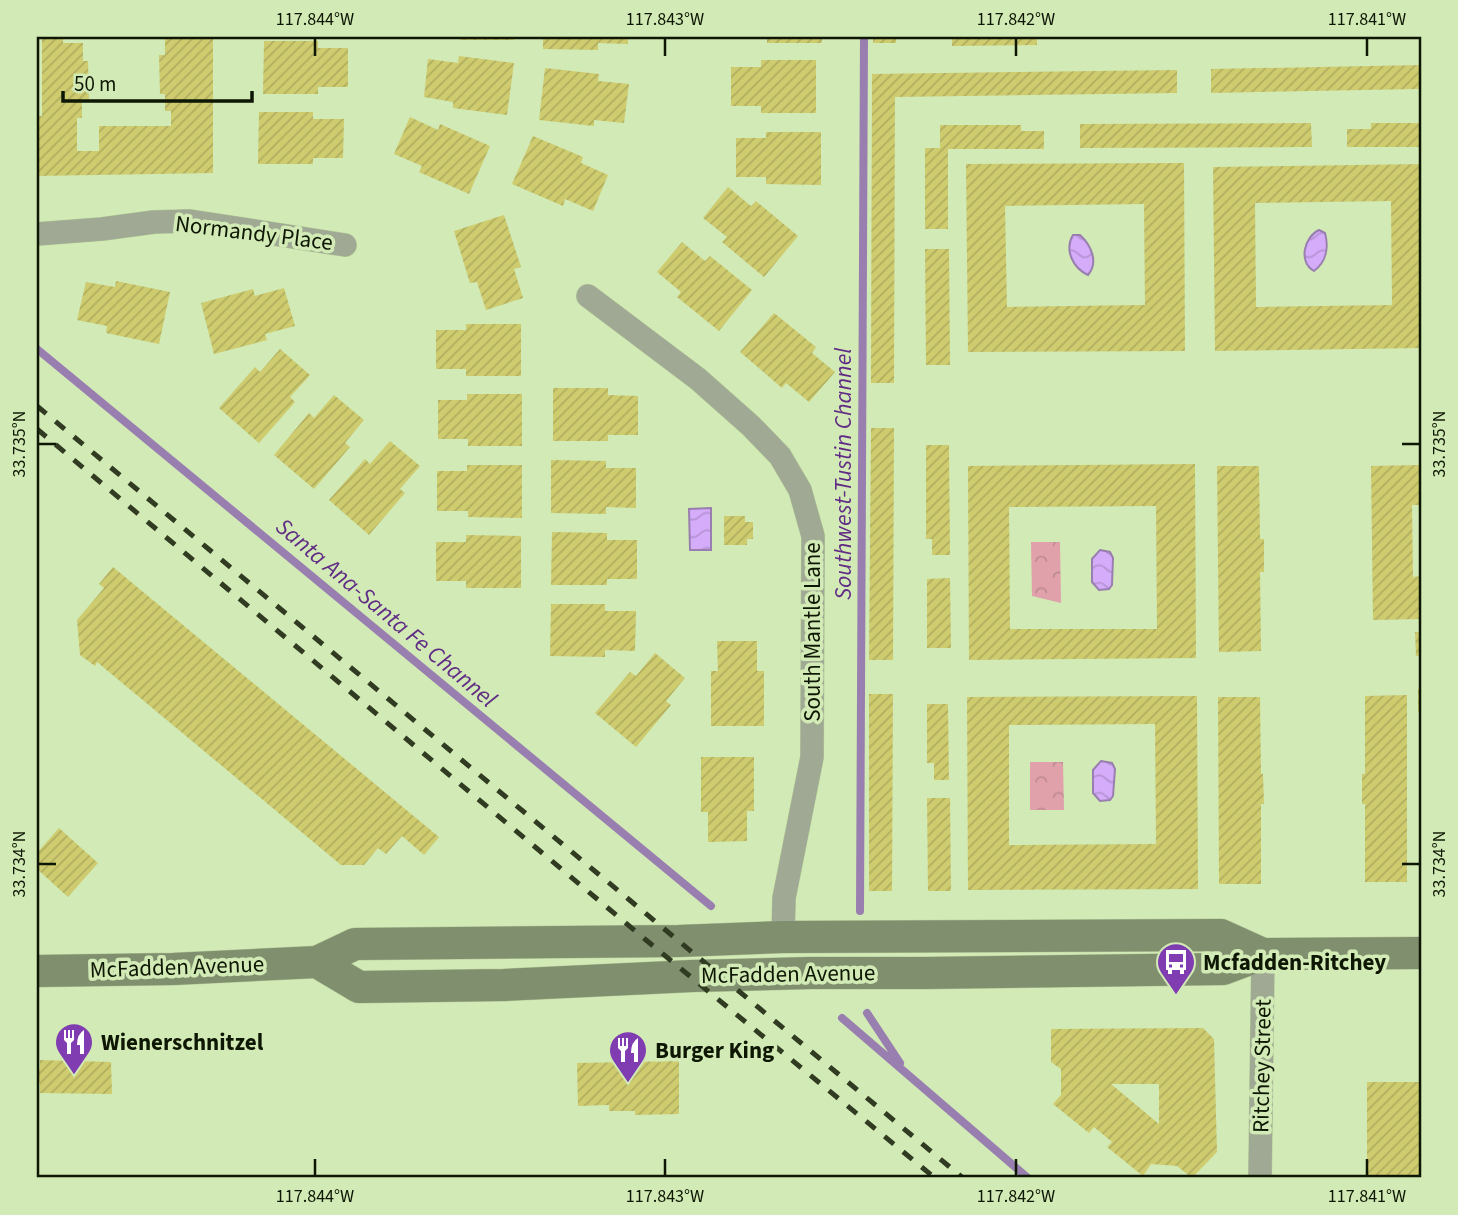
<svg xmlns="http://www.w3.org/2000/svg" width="1458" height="1215" font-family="'Source Sans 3',sans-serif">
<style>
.park{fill:url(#park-crowns)}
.water{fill:url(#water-waves);stroke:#997fb0;stroke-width:2}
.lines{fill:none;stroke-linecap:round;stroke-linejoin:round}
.stream{stroke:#997fb0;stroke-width:8}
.building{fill:url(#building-hatch);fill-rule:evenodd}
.street-casing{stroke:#b3c899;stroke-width:24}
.secondary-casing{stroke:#b3c899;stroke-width:33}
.street{stroke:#9fa993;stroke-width:23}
.secondary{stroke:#808f6e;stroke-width:32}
.rail{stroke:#303b22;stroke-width:5;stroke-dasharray:12 12;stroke-linecap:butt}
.ticks{fill:none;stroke:#0e1604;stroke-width:2.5}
.labels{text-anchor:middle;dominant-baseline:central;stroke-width:7;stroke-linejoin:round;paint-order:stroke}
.street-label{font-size:23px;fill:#0e1604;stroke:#d2eab5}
.poi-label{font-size:23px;font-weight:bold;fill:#0e1604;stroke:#d2eab5;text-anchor:start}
.water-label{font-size:24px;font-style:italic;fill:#602c85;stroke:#d2eab5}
.neatline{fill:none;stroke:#0e1604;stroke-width:2.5}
.ticks-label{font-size:18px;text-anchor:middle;fill:#0e1604}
</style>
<defs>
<pattern id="park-crowns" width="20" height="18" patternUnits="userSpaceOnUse" patternTransform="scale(1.75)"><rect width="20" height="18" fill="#e0a1ab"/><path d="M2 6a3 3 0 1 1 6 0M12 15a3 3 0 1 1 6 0" fill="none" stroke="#bf8a92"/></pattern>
<pattern id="water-waves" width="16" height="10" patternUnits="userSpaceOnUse" patternTransform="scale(1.75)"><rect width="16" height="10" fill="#d5acfa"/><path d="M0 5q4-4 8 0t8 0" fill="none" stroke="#b693d5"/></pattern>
<pattern id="building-hatch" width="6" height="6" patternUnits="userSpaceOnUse" patternTransform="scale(1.75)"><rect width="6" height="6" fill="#cecc6f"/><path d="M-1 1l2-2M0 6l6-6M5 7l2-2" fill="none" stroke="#b0ae5e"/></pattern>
</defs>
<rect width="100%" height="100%" fill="#d2eab5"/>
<path class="park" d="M1031,542H1060L1061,603L1032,596Z
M1030,762H1063L1064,810H1030Z"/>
<path class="water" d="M1319,230L1325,233C1329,248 1326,262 1314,271C1298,262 1304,237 1319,230Z
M1073,235H1080C1091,245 1099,262 1088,275C1073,268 1064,250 1073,235Z
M711,508V550H690L689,509Z
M1100,550L1110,552L1113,558L1112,585L1109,589L1099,590L1092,582V559Z
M1101,761L1112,763L1115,769L1113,796L1110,800L1100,801L1093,793V770Z"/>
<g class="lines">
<path class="stream" d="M37,349L711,906
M860,911L864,37
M867,1013L900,1063
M842,1018L1028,1178"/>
</g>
<path class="building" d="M42,37H63V43H83V61H88L89,99H82V118H77V151H99V126H171V111H165V94H160L159,55H165V37H213V173L37,176V116H42Z
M460,37H514V40H460Z
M543,37H628V44L598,43V50L543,49Z
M767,37H822V43H767Z
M873,37H896V43H873Z
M952,37H1037V45L952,46Z
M264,41H318V48H348V87H318V94H263Z
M459,56L514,63L507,115L453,108V102L424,97L428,59L458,63Z
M761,60H816V113H761V106H731V67H761Z
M1421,65V88L1418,89L1211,93V69Z
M545,68L599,74L598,81L629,84L624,123L594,120V126L539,120Z
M1177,70V93L895,97L894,383H871L872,74Z
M259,112H313V119H344L343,158H313V164H258Z
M410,117L438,130L440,124L490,146L469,194L419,172L422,166L394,154Z
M1311,123L1312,147L1080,148V124Z
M1371,123H1421V147H1347V129H1371Z
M940,125H1021V131H1044V149H948V229H925V148H940Z
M766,132H821V185L766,184V177H736V138H766Z
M533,136L583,157L581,163L608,175L593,211L565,199L563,206L512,184Z
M1184,163L1185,351L968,352L966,164ZM1144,204L1145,305L1007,307L1005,206Z
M1421,164V348L1215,351L1213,167ZM1391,201L1392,305L1256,307L1255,203Z
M728,187L751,206L756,201L798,236L764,277L722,242L727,237L703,218Z
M504,215L521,267L514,269L523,298L486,310L477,282L470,283L454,231Z
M682,242L705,261L710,256L752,290L719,331L677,297L681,292L657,272Z
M925,249H949L950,365H926Z
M116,281L170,292L159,344L106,333L107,326L77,320L86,282L115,287Z
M284,288L295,326L265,334L267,340L214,354L201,303L253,289L255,296Z
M774,313L816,347L812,353L835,372L809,402L786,383L782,388L740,352Z
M466,324H521V376H466V369H436V330H466Z
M280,349L310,375L290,397L295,402L259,443L219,408L255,367L260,372Z
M553,388H608V395L638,396V435H608V441H553Z
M467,394H522V446H468V439H438V400H467Z
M334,395L364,420L345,443L350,447L314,489L274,455L309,413L314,418Z
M871,428H894L893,660H869Z
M390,441L420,466L400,489L405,493L369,535L329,500L365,459L370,464Z
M926,445H949L950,555H932V539H926Z
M551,460L606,461V468H636V508L606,507V514L551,513Z
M1195,464L1196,658L969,660L968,466ZM1156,506L1157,629H1010L1009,507Z
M467,465H522V518L468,517V511H437V471H467Z
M1421,465V505H1412L1413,577L1421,576V619L1373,620L1371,466Z
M1217,466H1259L1260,539H1264V572H1260L1261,651L1219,652Z
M724,516H745V522H753V539H747V545H724Z
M552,532L607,533V540H637V579H607V585H551Z
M466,535L521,536V588H466V581H436V542H466Z
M113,567L439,837L424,855L402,836L386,854L378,848L364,865H341L97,662L95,666L80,655L77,620L104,588L99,584Z
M950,578L951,648H927V579Z
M551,604H605V611H636L635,651L605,650V657L550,656Z
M1415,632H1421V656H1416Z
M717,641H757V671H764V726H711V671H718Z
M655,653L685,678L666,701L671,705L636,747L595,713L630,672L636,676Z
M1418,689H1421V712H1418Z
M869,694H893L892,891H869Z
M1407,695V882H1365V804H1362V774H1365V696Z
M1197,696L1198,889L968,890L967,697ZM1155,724L1156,844L1009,845V725Z
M1218,697H1260L1261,774H1263L1264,804H1261V884H1219Z
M927,704H948L949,780H934V763H927Z
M701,757H754V811H747V841L708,842V812H701Z
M927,798H950L951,891H928Z
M59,828L98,863L68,897L37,869V853Z
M1203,1028L1214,1039L1217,1152L1192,1178L1177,1166L1151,1164L1143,1176L1107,1147L1112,1142L1094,1127L1089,1133L1053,1104L1061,1095V1069L1051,1062V1029ZM1111,1084H1159V1124Z
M40,1060L111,1062L112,1094L40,1093V1083H37V1070L40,1069Z
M679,1061V1114L635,1115V1111H609V1105L578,1106L577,1063Z
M1367,1082H1421V1178H1367Z"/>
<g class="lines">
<defs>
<path id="street" d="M37,234L102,229L154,222L190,221L345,245
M588,296L698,379L751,426L780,456L800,490L813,536L812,757L784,898L783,937
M1260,1178L1263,954"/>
<path id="secondary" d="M317,962L359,987L504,985L692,976L810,973H925L1223,969L1263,954L1421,953
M37,971L173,969L317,962L355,944L679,941L783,937L1221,935L1263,954"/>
</defs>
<use href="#street" class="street-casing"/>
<use href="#secondary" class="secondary-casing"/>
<use href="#street" class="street"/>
<use href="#secondary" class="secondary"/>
<path class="rail" d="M37,406L963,1178
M37,429L646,940L935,1178"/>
</g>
<path class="ticks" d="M315,38V56M665,38V56M1016,38V56M1367,38V56M38,444H56M1402,444H1420M38,864H56M1402,864H1420M315,1159V1176M665,1159V1176M1016,1159V1176M1367,1159V1176"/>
<defs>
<symbol id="bus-pin" viewBox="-11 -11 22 30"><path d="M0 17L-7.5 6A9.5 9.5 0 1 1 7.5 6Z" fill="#803db1" stroke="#d2eab5"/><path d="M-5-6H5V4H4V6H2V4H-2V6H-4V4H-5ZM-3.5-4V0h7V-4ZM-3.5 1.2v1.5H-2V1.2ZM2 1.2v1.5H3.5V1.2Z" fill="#fff"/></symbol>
<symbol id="restaurant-pin" viewBox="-11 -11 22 30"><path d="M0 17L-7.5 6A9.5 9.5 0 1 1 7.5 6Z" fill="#803db1" stroke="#d2eab5"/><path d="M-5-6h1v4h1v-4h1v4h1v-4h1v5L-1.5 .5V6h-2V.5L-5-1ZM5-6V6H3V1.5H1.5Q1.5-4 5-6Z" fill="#fff"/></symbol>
</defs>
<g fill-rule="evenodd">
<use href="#bus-pin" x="1154" y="940" width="44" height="60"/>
<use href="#restaurant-pin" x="52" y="1020" width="44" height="60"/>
<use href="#restaurant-pin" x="606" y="1028" width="44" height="60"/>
</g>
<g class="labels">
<g class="street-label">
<text transform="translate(254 233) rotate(7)">Normandy Place</text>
<text transform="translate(812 632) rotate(-90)">South Mantle Lane</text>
<text transform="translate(177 967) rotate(-2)">McFadden Avenue</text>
<text transform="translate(788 974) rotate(-1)">McFadden Avenue</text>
<text transform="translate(1262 1066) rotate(-89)">Ritchey Street</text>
</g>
<g class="poi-label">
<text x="1203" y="962">Mcfadden-Ritchey</text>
<text x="101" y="1042">Wienerschnitzel</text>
<text x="655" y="1050">Burger King</text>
</g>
<g class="water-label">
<text transform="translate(843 474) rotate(-90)">Southwest-Tustin Channel</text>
<text transform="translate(386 613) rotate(40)">Santa Ana-Santa Fe Channel</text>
</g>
</g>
<rect width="1458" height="1215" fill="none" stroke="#d2eab5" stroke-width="77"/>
<path d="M63 91v10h189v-10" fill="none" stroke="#0e1604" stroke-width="3.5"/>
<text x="74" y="91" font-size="21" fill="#0e1604" stroke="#d2eab5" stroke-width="5" paint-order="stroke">50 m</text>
<rect x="38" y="38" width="1382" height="1138" class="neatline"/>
<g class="ticks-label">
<text x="315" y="25">117.844°W</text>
<text x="665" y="25">117.843°W</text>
<text x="1016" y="25">117.842°W</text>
<text x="1367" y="25">117.841°W</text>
<text transform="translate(19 444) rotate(-90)" y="6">33.735°N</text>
<text transform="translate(1439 444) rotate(-90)" y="6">33.735°N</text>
<text transform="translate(19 864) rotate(-90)" y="6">33.734°N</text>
<text transform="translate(1439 864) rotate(-90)" y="6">33.734°N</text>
<text x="315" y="1202">117.844°W</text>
<text x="665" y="1202">117.843°W</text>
<text x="1016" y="1202">117.842°W</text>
<text x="1367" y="1202">117.841°W</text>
</g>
</svg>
